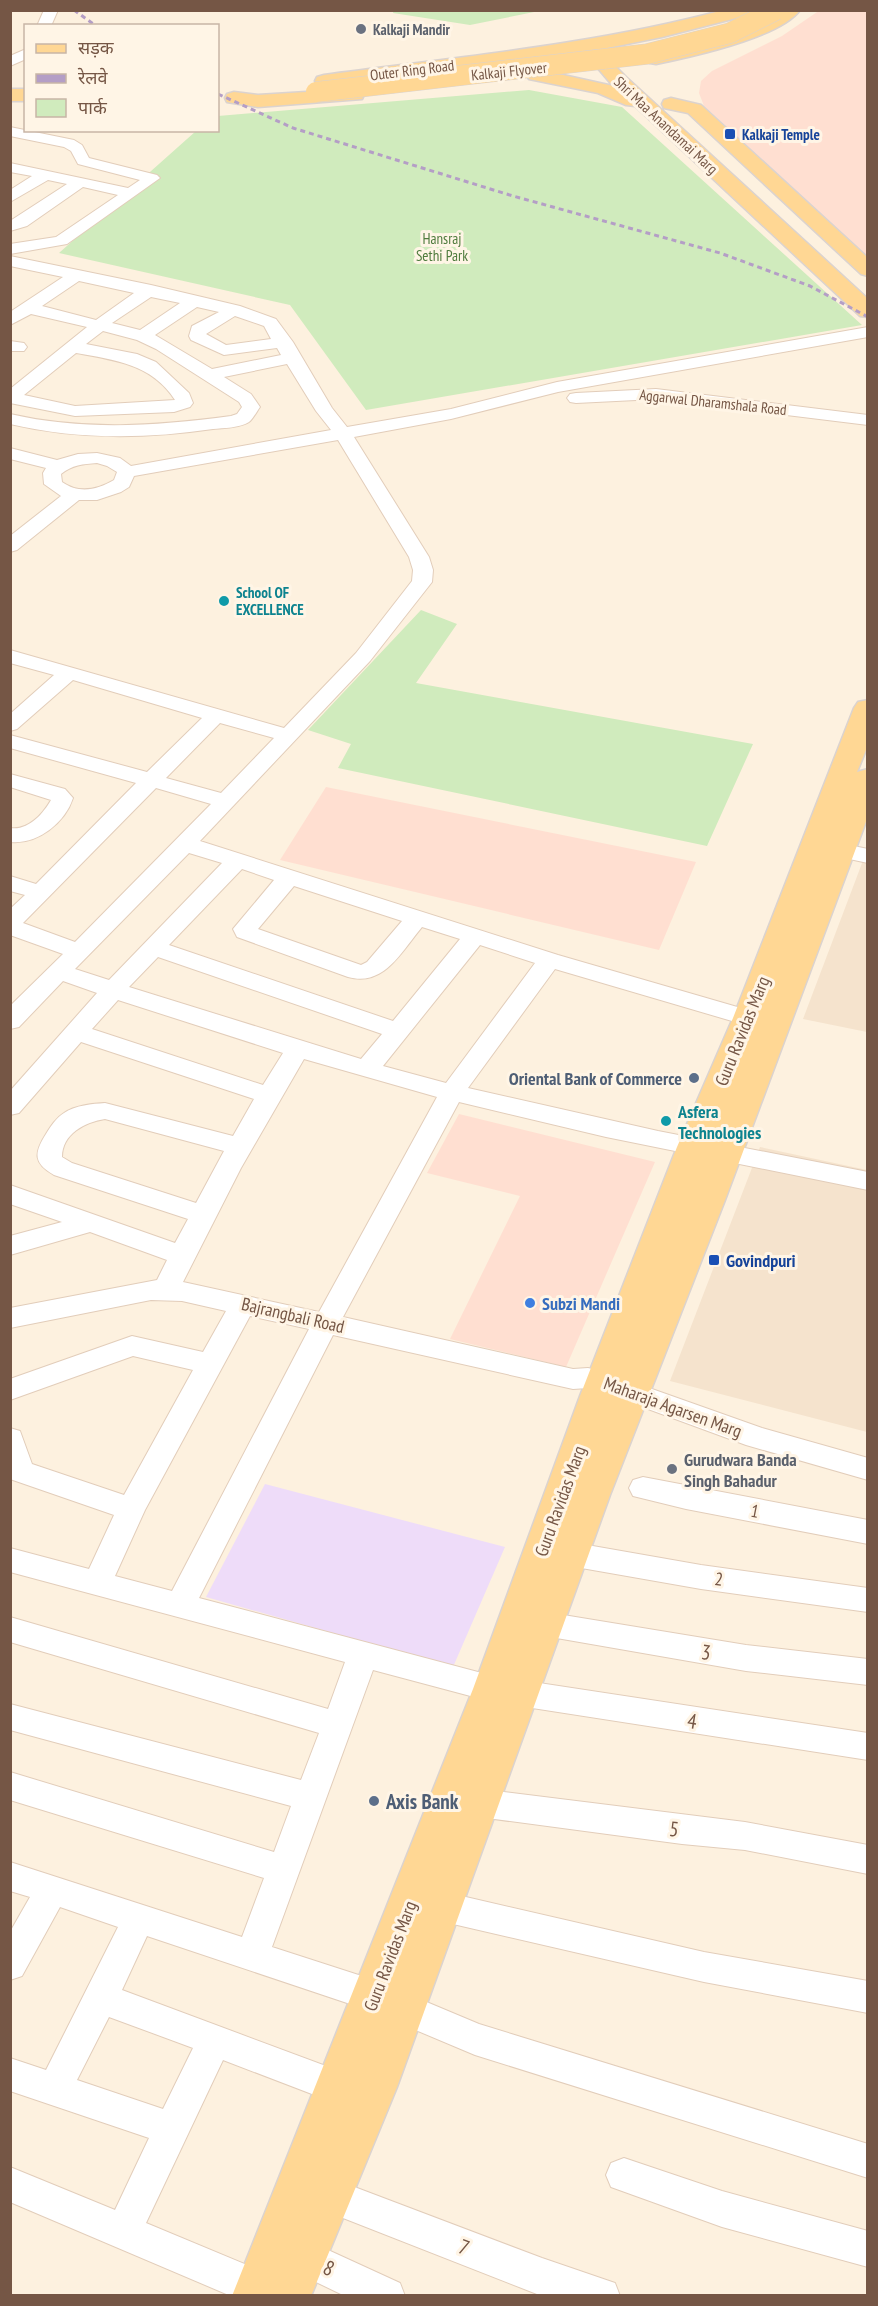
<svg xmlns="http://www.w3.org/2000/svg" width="878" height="2306" font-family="'PT Sans Narrow','Noto Sans Devanagari',sans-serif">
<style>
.residential{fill:#f5e3cd}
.commercial{fill:#ffdfd1}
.education{fill:#eedcf9}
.green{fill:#d0ebbd}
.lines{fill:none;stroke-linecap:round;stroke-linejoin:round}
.minor-casing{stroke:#e2cdba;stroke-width:2}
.major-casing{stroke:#dbd3cf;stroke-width:3}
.minor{fill:#fff;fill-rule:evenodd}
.major{fill:#ffd794;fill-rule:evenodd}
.rail{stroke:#b49ec6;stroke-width:3;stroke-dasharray:5 4;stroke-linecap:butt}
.major-bridge-casing{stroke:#dbd3cf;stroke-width:21;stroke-linecap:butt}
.major-bridge{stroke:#ffd794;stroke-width:20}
.worship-dot{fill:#6b7280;stroke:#fff5e6;stroke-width:2}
.transit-dot{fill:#1a4fb4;stroke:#fff5e6;stroke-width:2}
.culture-dot{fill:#0f9aa8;stroke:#fff5e6;stroke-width:2}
.service-dot{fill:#5c6f8a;stroke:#fff5e6;stroke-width:2}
.shop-dot{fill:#3f7fe0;stroke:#fff5e6;stroke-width:2}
.labels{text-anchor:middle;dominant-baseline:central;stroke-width:6;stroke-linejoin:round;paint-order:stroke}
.far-worship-label{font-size:15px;font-weight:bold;fill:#5b616d;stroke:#fff5e6;text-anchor:start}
.far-street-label{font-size:15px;fill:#755645;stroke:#fff5e6}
.far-transit-label{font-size:15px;font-weight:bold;fill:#164399;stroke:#fff5e6;text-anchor:start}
.far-park-label{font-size:15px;fill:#4f7b3d;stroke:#fff5e6}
.far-culture-label{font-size:15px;font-weight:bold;fill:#0d838f;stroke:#fff5e6;text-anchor:start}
.street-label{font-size:18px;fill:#755645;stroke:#fff5e6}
.service-label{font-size:18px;font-weight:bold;fill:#4e5e75;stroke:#fff5e6;text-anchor:end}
.culture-label{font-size:18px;font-weight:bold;fill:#0d838f;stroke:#fff5e6;text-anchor:start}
.transit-label{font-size:18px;font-weight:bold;fill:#164399;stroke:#fff5e6;text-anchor:start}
.shop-label{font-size:18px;font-weight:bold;fill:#366cbe;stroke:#fff5e6;text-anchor:start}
.worship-label{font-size:18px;font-weight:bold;fill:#5b616d;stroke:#fff5e6;text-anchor:start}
.near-street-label{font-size:21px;fill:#755645;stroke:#fff5e6}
.near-service-label{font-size:21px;font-weight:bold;fill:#4e5e75;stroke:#fff5e6;text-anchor:start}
</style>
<rect width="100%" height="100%" fill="#fdf1df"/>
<path class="residential" d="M867,850V1032L803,1019Z
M760,1147L867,1170V1432L670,1381Z"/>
<path class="commercial" d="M820,10L867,11V256L704,106L699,93L701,81L712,71L782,36Z
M326,787L696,862L659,950L280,860Z
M459,1114L655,1162L566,1367L450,1339L520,1196L427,1173Z"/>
<path class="education" d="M265,1484L505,1547L453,1667L206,1597Z"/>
<path class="green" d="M394,10H539V11L470,25L393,13Z
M529,90L622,107L862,325L366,410L290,305L59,253L196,131L218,130V116Z
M421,610L457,624L416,683L753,744L707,846L338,768L351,744L308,730Z"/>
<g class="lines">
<defs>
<path id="minor" d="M44,10H58L51,26H37Z
M26,49V59L10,66V56Z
M10,127L74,140L82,145L89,158L157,175L160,178L67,244L10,254V244L56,237L118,195L83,187L27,226L10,231V221L67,184L48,180L10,202V190L32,176L10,172V163L128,188L140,180L78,164L71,151L64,147L10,136Z
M10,256L151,285L240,306L276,319L293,342L332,408L347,427L451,409L557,382L868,327V337L558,392L451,419L354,437L429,557L433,570L432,582L370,661L200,841L558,955L758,1013L761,1018L758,1023L749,1026L555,969L468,1088L658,1131L868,1172V1190L606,1137L459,1102L343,1317L573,1369L588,1368L604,1372L762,1428L868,1458V1480L746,1445L599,1391L588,1388L573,1389L333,1335L199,1598L493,1676L868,1733V1760L493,1702L373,1670L272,1947L374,1980L479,2024L868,2144V2178L475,2055L368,2010L147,1936L122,1990L350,2075L356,2087L350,2099L338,2104L223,2060L146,2223L283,2280L288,2296H231L10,2202V2167L115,2210L149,2138L10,2091V2058L46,2070L118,1927L60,1907L22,1976L10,1980V1932L30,1897L10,1891V1862L242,1937L264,1878L10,1800V1772L274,1852L291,1806L10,1730V1704L301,1780L319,1733L10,1642V1617L328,1709L345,1662L10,1572V1548L89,1569L114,1515L10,1479V1428L20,1431L32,1464L124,1495L193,1370L133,1356L10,1400V1379L132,1336L203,1352L226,1311L182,1301L151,1300L10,1328V1308L157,1280L167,1260L90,1232L10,1255V1236L62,1222L10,1204V1185L175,1243L188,1219L54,1175C33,1163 34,1153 46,1134C51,1126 56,1118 64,1113C76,1105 92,1104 105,1103L233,1136L254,1099L81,1042L19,1113L10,1115V1091L97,993L63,981L19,1027L10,1029V1006L63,954L10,935V909L25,895L10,891V876L36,884L136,783L10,748V735L147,772L202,718L73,680L17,729L10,731V714L54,675L10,663V650L284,728L356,653L412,581L413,570L409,557L338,440L134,476L129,487L121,492L97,500H79L17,550L10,552V536L61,496L44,484L43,473L46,468L10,459V448L57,460L78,454L97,453L120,458L131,466L331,430L316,411L287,364L224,377L251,394L260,407C257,411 253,419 249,422C240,428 223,428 213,429C145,439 78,440 10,424V414C84,431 156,426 231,416L237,414L242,407L239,402L156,349L137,340L103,331L86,344L137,354L156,362L189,393L193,403L190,407L174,412L75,416L10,403V389L87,327L31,314L10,325V312L63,277L10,266ZM79,281L134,293L96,320L42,306ZM151,297L180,303L140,330L112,323ZM197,307L219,312L192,326L189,336L191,340L224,355L277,348L281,355L212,369L155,335ZM235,316L264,326L271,339L226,345L206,334ZM76,353C115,360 152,364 175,400L75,406L24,395ZM97,463L107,466L117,472L114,480C97,490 79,494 62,482L61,474C72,465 83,464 97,463ZM220,723L274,738L221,793L166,778ZM156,788L211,804L75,942L23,923ZM189,853L222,863L109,980L75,969ZM242,869L274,880L233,929L237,937L348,977C384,987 401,952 422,927L460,939L393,1021L169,945ZM294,886L402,921L367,962L361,965L258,929ZM480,945L535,963L446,1083L383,1066ZM158,957L382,1034L361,1059L129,987ZM118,1000L283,1053L263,1085L92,1029ZM304,1059L437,1097L319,1312L183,1282L241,1168ZM105,1119L224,1151L196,1203L72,1163L62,1157C62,1134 85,1122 105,1119ZM250,1316L309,1329L172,1591L115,1576L145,1510ZM109,2017L193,2048L163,2109L77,2080Z
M10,341L24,343L27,347L24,351H10Z
M656,389L868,415V425L656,399L576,403L570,402L567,398L570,394L576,393Z
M10,774L65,789L73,798C65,823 37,845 10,842V828C28,831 43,814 51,800L10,787Z
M820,839L868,849V863L812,851L809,846L812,841Z
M643,1477L868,1520V1544L686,1509L633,1496L629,1488L633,1480Z
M570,1542L701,1565L868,1588V1612L701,1589L570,1566L560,1562L555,1554L560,1546Z
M545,1612L746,1645L868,1659V1685L746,1671L545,1636L534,1633L530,1624L534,1615Z
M479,1789L745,1822L868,1845V1874L745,1850L682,1844L479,1817L468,1813L463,1803L468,1793Z
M440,1891L704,1952L868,1981V2013L704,1982L440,1921L428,1917L423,1906L428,1895Z
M624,2158L722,2191L868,2231V2267L722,2227L611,2187L606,2175L611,2163Z
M328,2177L542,2258L615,2283L620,2296H542L315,2207L310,2195L315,2183Z
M304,2239L400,2283L405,2296H345L291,2270L286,2257L291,2244Z"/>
<path id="major" d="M724,10H754L752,14L662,37L607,48L615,53L614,65L626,77L868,299V317L860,316L635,106L626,105L598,93L529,79L527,75L529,71L536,69L613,86L596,66L599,49L324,87L317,85L315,81L317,77L324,75C458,57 593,45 724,10Z
M779,10H800C779,38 690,57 656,64L650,63L647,59L650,55C695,44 738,35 779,10Z
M10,89H26V101H10Z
M355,89L362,91L364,95L362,99L258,107L227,102L225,98L227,94L234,92L258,95Z
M671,98L701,105L868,258V276L861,274L688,113L664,108L662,104L664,100Z
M868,700V745L857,772L868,769V816L725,1200L610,1495L397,2087L311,2296H232L473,1689L580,1396L677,1147L733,1018L854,708L858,702Z"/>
</defs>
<use href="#minor" class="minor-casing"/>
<use href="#major" class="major-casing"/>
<use href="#minor" class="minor"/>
<use href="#major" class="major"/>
<path class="rail" d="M74,10L96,26
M218,94L293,128L513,196L720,253L810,286L868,317"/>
<defs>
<path id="major-bridge" d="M316,92L647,54L730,33L776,10"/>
</defs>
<use href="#major-bridge" class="major-bridge-casing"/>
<use href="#major-bridge" class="major-bridge"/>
</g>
<g class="worship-dot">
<circle cx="361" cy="29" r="6"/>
<circle cx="672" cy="1469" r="6"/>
</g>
<g class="transit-dot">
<rect x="724" y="128" width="12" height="12" rx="3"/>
<rect x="708" y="1254" width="12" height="12" rx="3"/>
</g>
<g class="culture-dot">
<circle cx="224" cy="601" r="6"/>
<circle cx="666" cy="1121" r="6"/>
</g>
<g class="service-dot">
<circle cx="694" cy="1078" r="6"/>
<circle cx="374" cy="1801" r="6"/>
</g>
<circle class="shop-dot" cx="530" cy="1303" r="6"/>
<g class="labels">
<g class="far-worship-label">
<text x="373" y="29">Kalkaji Mandir</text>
</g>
<g class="far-street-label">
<text transform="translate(412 70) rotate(-7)">Outer Ring Road</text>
<text transform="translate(509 71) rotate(-6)">Kalkaji Flyover</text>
<text transform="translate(666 125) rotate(43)">Shri Maa Anandamai Marg</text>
<text transform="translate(713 402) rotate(6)">Aggarwal Dharamshala Road</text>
</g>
<g class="far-transit-label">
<text x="742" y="134">Kalkaji Temple</text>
</g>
<g class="far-park-label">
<text x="442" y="238">Hansraj<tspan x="442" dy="17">Sethi Park</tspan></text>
</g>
<g class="far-culture-label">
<text x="236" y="592">School OF<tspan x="236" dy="17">EXCELLENCE</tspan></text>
</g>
<g class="street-label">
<text transform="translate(742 1031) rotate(-68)">Guru Ravidas Marg</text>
<text transform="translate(293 1315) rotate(13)">Bajrangbali Road</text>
<text transform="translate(673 1407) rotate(20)">Maharaja Agarsen Marg</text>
<text transform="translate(560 1501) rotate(-70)">Guru Ravidas Marg</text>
<text transform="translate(755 1511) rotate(11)">1</text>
<text transform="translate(719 1579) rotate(8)">2</text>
<text transform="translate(390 1956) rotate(-69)">Guru Ravidas Marg</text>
</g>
<g class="service-label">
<text x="682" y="1078">Oriental Bank of Commerce</text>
</g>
<g class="culture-label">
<text x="678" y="1111">Asfera<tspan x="678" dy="21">Technologies</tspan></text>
</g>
<g class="transit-label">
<text x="726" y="1260">Govindpuri</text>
</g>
<g class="shop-label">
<text x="542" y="1303">Subzi Mandi</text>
</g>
<g class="worship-label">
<text x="684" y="1459">Gurudwara Banda<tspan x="684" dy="21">Singh Bahadur</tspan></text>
</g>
<g class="near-street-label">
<text transform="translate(706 1652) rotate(9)">3</text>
<text transform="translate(692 1721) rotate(9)">4</text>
<text transform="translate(674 1829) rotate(7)">5</text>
<text transform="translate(464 2247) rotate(21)">7</text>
<text transform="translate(329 2268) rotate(25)">8</text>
</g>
<g class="near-service-label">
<text x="386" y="1801">Axis Bank</text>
</g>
</g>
<rect width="878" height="2306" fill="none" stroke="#755645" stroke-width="24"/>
<rect x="24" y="24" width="195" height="108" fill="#fff5e6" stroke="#c8b5a6" stroke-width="1.5"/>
<rect x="36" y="44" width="30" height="9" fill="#ffd794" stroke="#c8b5a6" stroke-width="1.5"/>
<text x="78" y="54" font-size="18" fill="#755645">सड़क</text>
<rect x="36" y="74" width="30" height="9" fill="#b49ec6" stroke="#c8b5a6" stroke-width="1.5"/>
<text x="78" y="84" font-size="18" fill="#755645">रेलवे</text>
<rect x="36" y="99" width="30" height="18" fill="#d0ebbd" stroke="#c8b5a6" stroke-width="1.5"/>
<text x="78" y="114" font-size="18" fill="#755645">पार्क</text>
</svg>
